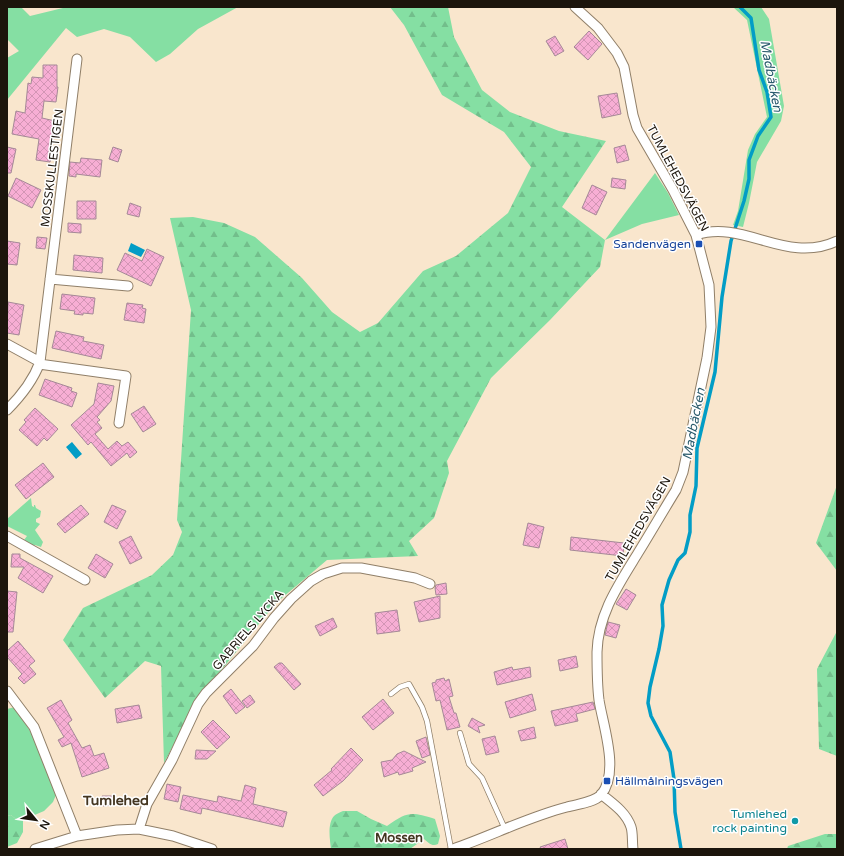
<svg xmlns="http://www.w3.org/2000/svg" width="844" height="856" font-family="'Varela Round',sans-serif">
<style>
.grass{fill:#85dfa3}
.forest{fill:url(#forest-firs)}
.water{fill:#029dc6}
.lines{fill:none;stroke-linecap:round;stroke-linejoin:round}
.stream{stroke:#029dc6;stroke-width:3.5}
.building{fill:url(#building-cross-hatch);stroke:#a58997}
.lane-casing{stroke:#907f68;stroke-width:6}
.street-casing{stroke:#907f68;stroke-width:11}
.lane{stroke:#fff;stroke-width:4.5}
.street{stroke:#fff;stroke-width:9}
.transit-dot{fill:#1a4fb4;stroke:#fff;stroke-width:1.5}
.culture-dot{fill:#0f9aa8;stroke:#fff;stroke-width:1.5}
.labels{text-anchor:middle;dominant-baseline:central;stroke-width:3;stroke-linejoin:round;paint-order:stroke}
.street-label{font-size:12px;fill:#1c150c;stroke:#fff}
.transit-label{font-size:12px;fill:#164399;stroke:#fff;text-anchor:end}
.culture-label{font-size:12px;fill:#0d838f;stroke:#fff;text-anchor:end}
.water-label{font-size:13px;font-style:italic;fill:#2a5b6d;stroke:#fff}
.neighbourhood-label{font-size:13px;font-weight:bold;fill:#433520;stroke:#fff}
.quarter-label{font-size:14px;font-weight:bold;fill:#433520;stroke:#fff}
</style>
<defs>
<pattern id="forest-firs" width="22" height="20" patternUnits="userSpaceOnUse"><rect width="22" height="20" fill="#85dfa3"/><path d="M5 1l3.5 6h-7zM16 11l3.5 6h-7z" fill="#72be8b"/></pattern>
<pattern id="building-cross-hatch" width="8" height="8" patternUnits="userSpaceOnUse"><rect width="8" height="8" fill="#f7aed4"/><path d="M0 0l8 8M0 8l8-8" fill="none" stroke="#d395b5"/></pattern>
</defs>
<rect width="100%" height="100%" fill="#f9e6cd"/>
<path class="grass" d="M7,7H21L30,16L67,7H238L198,29L170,54L156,62L130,37L104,29L77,37L66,28L7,100V58L19,51L7,39Z
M733,7H761L769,19L784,106L781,121L757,162L749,203L743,227L733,225L738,211L748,150L755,134L767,117L747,20Z
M655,173L668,193L679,215L642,224L605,240Z
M31,498L32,506L34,507V505H35L36,508L41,511L40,517L36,519V522L40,524L35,530L43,542L41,547L35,545L33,546L24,540L27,536L7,526V519Z
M15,707L32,734L56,795L53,802L44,811L23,820H17L11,815L7,816V709Z"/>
<path class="forest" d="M390,7H448L454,37L482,90L510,112L559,131L606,141L562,207L605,240L600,267L550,320L491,378L447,461L449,473L434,518L409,541L418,556L327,560L276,603L197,700L164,763L161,666L145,661L105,698L63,640L83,608L152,575L173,555L182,532L177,520L191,310L170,218L193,217L224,223L255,237L302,278L332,312L360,332L378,323L423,271L456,256L508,213L531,167L504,132L442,95L404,25Z
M837,485V571L816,543Z
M837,631V756L819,749L817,669Z
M343,811H357L371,819L387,826C408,811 411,812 435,819L440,836L438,844C432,847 429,843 424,839L410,849H331C330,840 327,824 334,816C336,814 340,812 343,811Z
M11,815L17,820H23V832L17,843L7,847V816Z
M825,834H837V849H787L788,846Z"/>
<path class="water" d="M131,243L145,250L141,257L128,251Z
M72,442L82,454L76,459L66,447Z"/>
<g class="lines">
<path class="stream" d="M681,849L675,812L674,779L670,752L651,716L648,703L650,687L659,649L663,626L662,605L669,580L678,560L685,553L690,532V515L696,486L697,448L715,372L722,297L731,241L744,201L749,179V160L758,136L771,117L767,92L759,70L751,18L740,7"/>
</g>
<path class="building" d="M589,31L602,44L588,60L574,47Z
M555,36L564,51L555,56L546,41Z
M43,65H57V87H58L56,102L44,101L42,118L55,121L49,153H52L50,162L36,160L39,139L12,134L16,111L25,113L28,83L31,84L32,77L43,78Z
M617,93L621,114L602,118L598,96Z
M625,145L629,160L617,163L614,148Z
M7,147L16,149L11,173H7Z
M113,147L122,150L118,162L109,159Z
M81,158L102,160L100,177L76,174V177L69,176L70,162L80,163Z
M16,178L41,190L32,208L8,196Z
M612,178L626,180L625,189L611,187Z
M592,185L607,192L596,215L582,208Z
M77,201H96V219H77Z
M130,203L141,207L139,217L127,214Z
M68,223L81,224V233L68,232Z
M37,237L47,238L45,249L36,248Z
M7,241L20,243L17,265L7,264Z
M147,249L164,257L151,286L117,270L125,253L142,261Z
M74,255L103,258L102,273L73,270Z
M62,294L95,298L93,314L83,313V315L74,314L75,311L60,309Z
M8,302L24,305L19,335L7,333Z
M127,303L143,305L142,308L146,309L144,323L124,320Z
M56,331L84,337L83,341L104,345L101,359L52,348Z
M45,379L72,388L71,391L77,393L72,407L39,395Z
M98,383L114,386L111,401L97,417L100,420L97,422L102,428L95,434L108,449L117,441L122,446L128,442L137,452L130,458L127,453L111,466L91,442L88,445L71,425L94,404Z
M144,406L156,424L143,432L131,414Z
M35,408L58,429L47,441L44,438L37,446L19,430L26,422L24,420Z
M43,463L54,477L26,499L15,485Z
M81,505L89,514L65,533L57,524Z
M112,505L126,511L117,529L104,522Z
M528,523L544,527L539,548L523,545Z
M131,536L142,558L130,564L119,542Z
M571,537L624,543L623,556L570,550Z
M12,554H20V558L53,576L43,593L18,578L24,567H11Z
M96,554L113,564L105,578L88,568Z
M446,583L447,594L436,595L435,588L436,585Z
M626,589L636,595L627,610L616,604Z
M7,591L17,592L13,632H7Z
M440,596V618L419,622L414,602Z
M397,610L400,631L377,634L375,613Z
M333,618L337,627L320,636L315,626Z
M608,622L620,625L616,638L605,635Z
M18,641L35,661L29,666L36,674L24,684L18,678L22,674L7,657V651Z
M576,656L578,667L560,671L558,660Z
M279,663H282L301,684L294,690L274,667Z
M512,667L513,670L530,667L531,677L497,685L494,672Z
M444,678L445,681L449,679L453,696L449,697L454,713H456L460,727L447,730L440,700L436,701L432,683L436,682V680Z
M231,689L245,707L236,714L223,696Z
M532,694L536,710L510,718L505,702Z
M250,695L255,702L247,708L242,701Z
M383,699L394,713L373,730L362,717Z
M61,700L72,720L68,723L82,748L90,745L94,756L104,753L109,768L82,777L71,743L62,747L58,740L64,737L47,708Z
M593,702L595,709L576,714L578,721L555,726L551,711Z
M139,705L142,718L117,723L115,709Z
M472,718L485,725L478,727L480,733L468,726Z
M213,720L230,737L217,749L201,732Z
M534,727L536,738L521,741L518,731Z
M495,736L499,752L486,755L482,739Z
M426,737L430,755L422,758L416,741Z
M351,748L363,760L343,781L323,796L314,785L332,770L331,769Z
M196,750L216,751L207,759H195Z
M404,751L426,762L412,768L413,771L399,775L398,772L384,777L381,762L392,760L397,754Z
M167,784L181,787L178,802L164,799Z
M245,785L256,788L253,804L287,812L283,827L202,808L201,814L180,809L183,795L217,802L218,796L241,801Z
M102,796H112L113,805L103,806Z
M565,839L568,849H541L540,847Z"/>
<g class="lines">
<defs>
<path id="lane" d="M391,694L400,687L409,684L422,707L427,721L451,849
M460,733L469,764L482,778L505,829"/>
<path id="street" d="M696,235C744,219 786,265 837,241
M50,279L128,286
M7,344L40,362
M39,364L126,376L119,423
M7,410C21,396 33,381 40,362L77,59
M7,536L85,580
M7,691L34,727L77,836
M601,794C612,803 626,812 631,827C633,833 632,842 633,849
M139,829L147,804L172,760L198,704L206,693L253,646L274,618L291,599L311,581L323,574L342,568H361L415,578L430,584
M35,849L77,836L117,830L139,829L173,836L212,849
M453,849C491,836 528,817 567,807C577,804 593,803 601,795C620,772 603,726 599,700C597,684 597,668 597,652C598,614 619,584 638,553C651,532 663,511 676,490L683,472L707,358L711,327L709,285L696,235L673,190L637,128L633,115L624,67L617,53L598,28L575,7"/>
</defs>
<use href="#lane" class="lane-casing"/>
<use href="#street" class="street-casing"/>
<use href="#lane" class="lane"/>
<use href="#street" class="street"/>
</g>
<g class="transit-dot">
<rect x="695" y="240" width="8" height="8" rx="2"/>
<rect x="603" y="777" width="8" height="8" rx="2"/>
</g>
<circle class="culture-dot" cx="795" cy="821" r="4"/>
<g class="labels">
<g class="street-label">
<text transform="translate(52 168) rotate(-83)">MOSSKULLESTIGEN</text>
<text transform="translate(678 178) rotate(62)">TUMLEHEDSVÄGEN</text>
<text transform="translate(638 529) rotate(-60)">TUMLEHEDSVÄGEN</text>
<text transform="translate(248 630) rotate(-49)">GABRIELS LYCKA</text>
</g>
<g class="transit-label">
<text x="691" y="244">Sandenvägen</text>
<text x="615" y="781" text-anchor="start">Hällmålningsvägen</text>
</g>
<g class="culture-label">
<text x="787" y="814">Tumlehed<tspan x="787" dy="14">rock painting</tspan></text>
</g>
<g class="water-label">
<text transform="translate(771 76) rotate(79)">Madbäcken</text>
<text transform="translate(694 424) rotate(-79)">Madbäcken</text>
</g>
<g class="neighbourhood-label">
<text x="399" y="838">Mossen</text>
</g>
<g class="quarter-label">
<text x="116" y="800">Tumlehed</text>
</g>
</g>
<rect width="844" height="856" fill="none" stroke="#1c150c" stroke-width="16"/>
<g transform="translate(36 820) rotate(119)" stroke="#ffffff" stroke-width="3" paint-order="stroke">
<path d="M0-3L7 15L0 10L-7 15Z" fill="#1c150c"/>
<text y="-6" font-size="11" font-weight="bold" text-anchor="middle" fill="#1c150c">N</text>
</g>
</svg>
